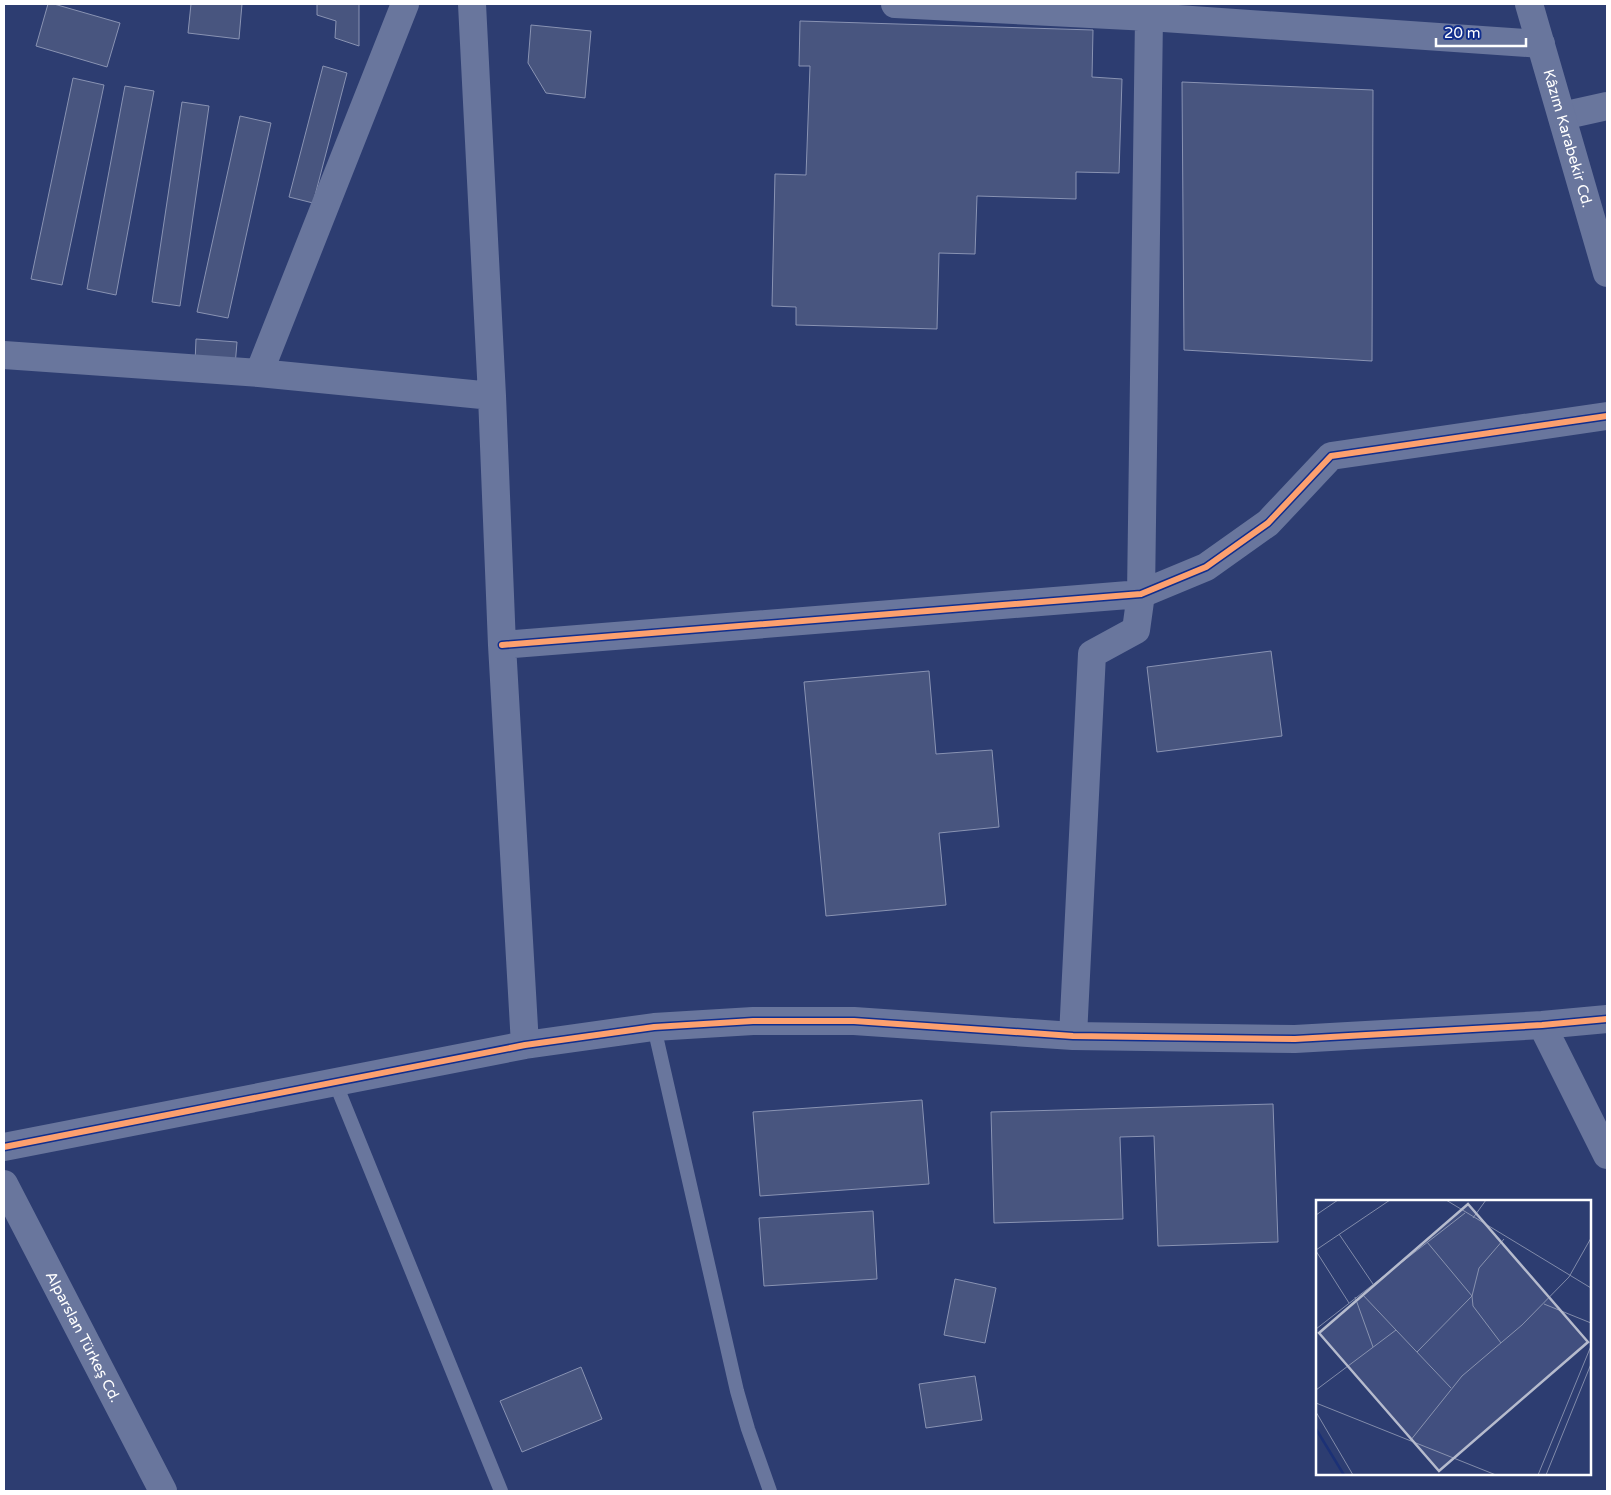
<svg xmlns="http://www.w3.org/2000/svg" width="1611" height="1495" font-family="'Varela Round',sans-serif">
<style>
.building{fill:#48557f;stroke:#8993b3}
.lines{fill:none;stroke-linecap:round;stroke-linejoin:round}
.service{stroke:#69769d;stroke-width:14}
.minor{stroke:#69769d;stroke-width:28}
.tertiary{stroke:#69769d;stroke-width:28}
.cycleway-casing{stroke:#112e8d;stroke-width:9}
.cycleway{stroke:#fca06f;stroke-width:6}
.labels{text-anchor:middle;dominant-baseline:central;stroke-width:4;stroke-linejoin:round;paint-order:stroke}
.street-label{font-size:15px;fill:#fff;stroke:#112e8d}
.inset-river{fill:none;stroke:#1c3176;stroke-width:2.5}
.inset-road{fill:none;stroke:#818baa;stroke-width:1}
.view{fill:#b6bbcd;fill-opacity:0.15;stroke:#b6bbcd;stroke-width:2.5}
.inset-edge{fill:none;stroke:#fff;stroke-width:2.5}
</style>
<rect width="100%" height="100%" fill="#2d3d71"/>
<path class="building" d="M48,4H54L120,23L107,67L36,46Z
M191,4H242L239,39L188,33Z
M317,4H359V46L335,38L336,21L317,15Z
M800,21L1093,30L1092,77L1122,79L1119,173L1076,172V199L977,196L975,254L939,253L937,329L796,325V307L772,306L775,174L806,175L810,66H799Z
M531,25L591,31L585,98L546,93L528,63Z
M323,66L347,73L313,203L289,197Z
M73,78L104,85L62,285L31,279Z
M1182,82L1373,90L1372,361L1184,350Z
M125,86L154,91L116,295L87,289Z
M182,102L209,106L180,306L152,302Z
M240,116L271,123L228,318L197,312Z
M196,339L237,342L235,366L195,363Z
M1271,651L1282,736L1157,752L1147,667Z
M929,671L936,754L992,750L999,827L939,833L946,905L826,916L804,682Z
M922,1100L929,1184L760,1196L753,1112Z
M1273,1104L1278,1242L1158,1246L1154,1136L1120,1137L1123,1219L994,1223L991,1112Z
M873,1211L877,1279L764,1286L759,1218Z
M955,1279L996,1288L985,1343L944,1335Z
M581,1367L602,1419L522,1452L500,1401Z
M975,1376L982,1420L926,1428L919,1384Z"/>
<g class="lines">
<path class="service" d="M654,1027L737,1391L748,1429L770,1491
M335,1082L501,1491"/>
<path class="minor" d="M472,4L492,396
M895,4L1149,17L1541,44
M1562,116L1607,106
M4,355L259,373L492,396L502,645L525,1045
M259,373L405,4
M502,645L1141,594L1206,567L1268,523L1331,456L1607,416
M1542,1025L1607,1155
M1073,1036L1092,654L1136,630L1141,594L1149,17
M4,1147L525,1045L654,1027L753,1021H854L1073,1036L1295,1039L1542,1025L1607,1019"/>
<g class="tertiary">
<path id="s1" d="M1529,4L1607,273"/>
<path id="s2" d="M4,1184L163,1491"/>
</g>
<defs>
<path id="cycleway" d="M502,645L1141,594L1206,567L1268,523L1331,456L1607,416
M4,1147L525,1045L654,1027L753,1021H854L1073,1036L1295,1039L1542,1025L1607,1019"/>
</defs>
<use href="#cycleway" class="cycleway-casing"/>
<use href="#cycleway" class="cycleway"/>
</g>
<g class="labels">
<g class="street-label">
<text stroke="none"><textPath href="#s1" startOffset="140">Kâzım Karabekir Cd.</textPath></text>
<text stroke="none"><textPath href="#s2" startOffset="172">Alparslan Türkeş Cd.</textPath></text>
</g>
</g>
<g transform="translate(1316 1200)">
<rect width="275" height="275" fill="#2d3d71"/>
<path class="inset-river" d="M0,229L28,275"/>
<path class="inset-road" d="M130,0L275,88M0,15L22,0M157,18L170,0M23,34L57,84M111,42L156,96L157,106L185,143M0,50L74,0M0,51L33,103M45,93L80,130M39,97L57,147M228,104L275,123M0,129L149,13M101,152L156,96L163,68L188,39M0,190L80,130L135,188M0,203L180,275M0,212L37,275M94,241L146,176L206,125L253,77L275,38M222,275L275,146M230,275L275,164"/>
<path class="view" d="M152,4L272,142L123,271L3,133Z"/>
<rect width="275" height="275" class="inset-edge"/>
</g>
<rect width="1611" height="1495" fill="none" stroke="#ffffff" stroke-width="10"/>
<path d="M1436 38v8h90v-8" fill="none" stroke="#ffffff" stroke-width="2.5"/>
<text x="1444" y="38" font-size="15" fill="#ffffff" stroke="#112e8d" stroke-width="4" paint-order="stroke">20 m</text>
</svg>
